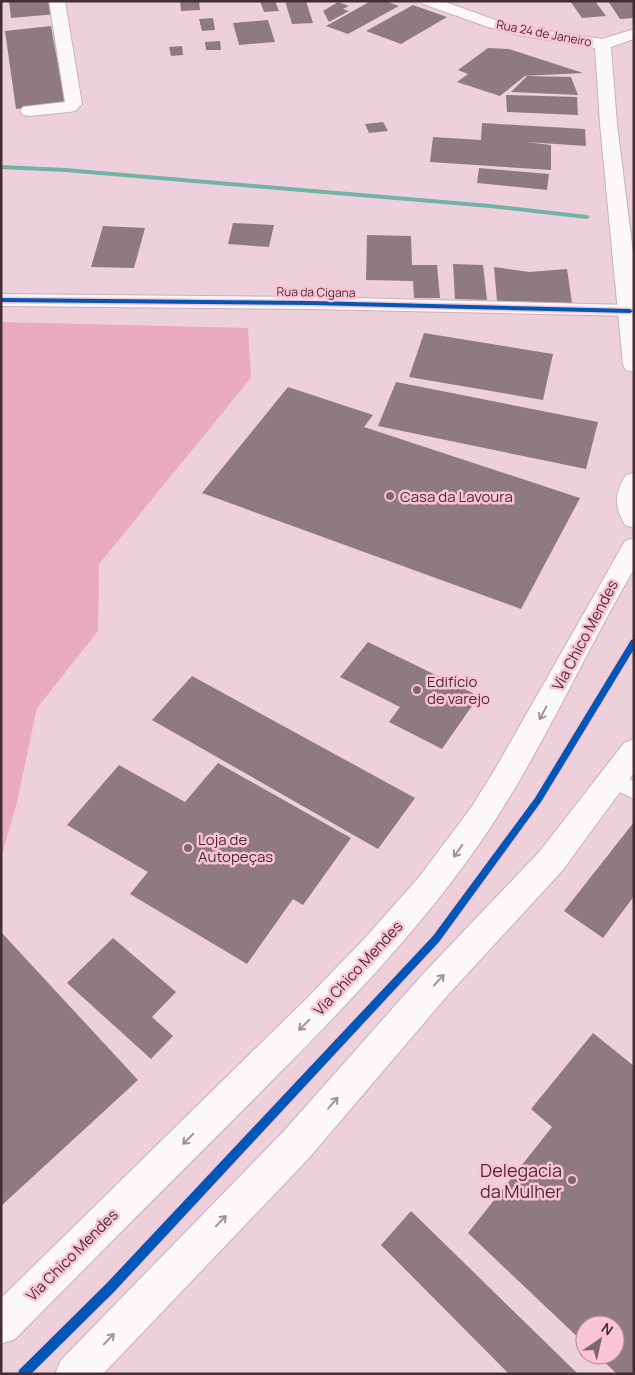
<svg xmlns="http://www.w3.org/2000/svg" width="635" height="1375" font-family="Manrope,sans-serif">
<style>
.green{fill:#eaaac2}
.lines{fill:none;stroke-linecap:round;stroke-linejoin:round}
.stream{fill:#73b2a6;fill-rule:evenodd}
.building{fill:#8f7a81}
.lane-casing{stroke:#c8b1b9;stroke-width:2}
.street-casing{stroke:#c8b1b9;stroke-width:2}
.secondary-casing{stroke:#c8b1b9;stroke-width:2}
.lane{fill:#fcf8f9;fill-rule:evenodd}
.street{fill:#fcf8f9;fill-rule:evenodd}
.secondary{fill:#fcf8f9;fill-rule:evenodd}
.cycleway-casing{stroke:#fbc3d6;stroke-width:3}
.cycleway{fill:#0057b8;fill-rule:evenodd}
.oneway{stroke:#a09398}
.poi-dot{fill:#80676f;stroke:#fbc3d6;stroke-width:2}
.labels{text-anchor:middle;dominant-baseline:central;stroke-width:5;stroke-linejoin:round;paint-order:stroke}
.far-street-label{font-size:12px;fill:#442e36;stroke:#fbc3d6}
.poi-label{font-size:15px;fill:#442e36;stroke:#fbc3d6;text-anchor:start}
.street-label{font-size:15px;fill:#442e36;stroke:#fbc3d6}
.near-poi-label{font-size:18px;fill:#442e36;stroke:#fbc3d6;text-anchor:end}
</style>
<rect width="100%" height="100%" fill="#eed0da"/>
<path class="green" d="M1,322L248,328L251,378L99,564L98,631L37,708L17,802L1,858Z"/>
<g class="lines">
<path class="stream" d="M1,165L65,168L490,204L587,215L590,217L587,219L490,208L65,172L1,169Z"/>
</g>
<path class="building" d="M9,1H54L57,14L11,18Z
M180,1H199L200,10L181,11Z
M260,1H275L279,11L264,12Z
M285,1H306L313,23L292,24Z
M371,1H385L399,6L348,34L326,26Z
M570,1H595L606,16L582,18Z
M608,1H634V18L620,19Z
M338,2L349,6L343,9L349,11L329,22L323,11Z
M413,5L447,17L401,44L366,31Z
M213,18L215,30L202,31L199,19Z
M268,20L275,42L239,45L233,23Z
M51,26L65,104L16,109L5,31Z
M220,41L221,50H206L205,42Z
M182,46L183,55L171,56L169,47Z
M488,48L509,49L583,73L522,76H525L500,96L457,82L468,74L458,70Z
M527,76L571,77L578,95L511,92Z
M506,95L577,97L578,115L507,112Z
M383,122L388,131L369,133L365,124Z
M482,123L585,129L586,146L526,142L551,145V170L430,162L433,137L481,140Z
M479,168L549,174L547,190L477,183Z
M233,223L274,225L269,247L228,244Z
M103,226L145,228L134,268L91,267Z
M367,235L411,236L412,265H437L440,298H414L413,281L366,280Z
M453,264L483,265L487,300L455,299Z
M494,267L529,272L567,269L572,303L497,301Z
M424,333L553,354L543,400L409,377Z
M396,382L598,422L586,469L378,426Z
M288,387L373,415L364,427L580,498L521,609L202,493Z
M368,642L479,696L442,749L389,722L400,707L340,677Z
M192,676L415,798L378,849L152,720Z
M218,763L351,838L303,905L293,899L247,964L130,894L148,872L67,825L119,765L185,802Z
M634,822V896L603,938L564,911Z
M1,932L138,1080L1,1206Z
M113,938L176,992L152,1017L173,1036L151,1059L67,983Z
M593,1033L634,1066V1374H617L597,1355H615V1325H585V1344L468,1233L552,1127L531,1109Z
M411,1211L578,1374H509L381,1245Z"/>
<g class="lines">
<defs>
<path id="lane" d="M612,771L634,781V799L605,785L602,779L605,773Z"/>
<path id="street" d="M49,1H65L82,104L75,111L69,112L29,116L23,115L20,111L23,107L65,102Z
M1,294L311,297L630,305L634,306V316L311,309L1,306Z"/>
<path id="secondary" d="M421,1H443L498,21L524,27L602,39L634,29V39L611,47L617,124L634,261V372L626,370L623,365L600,124L595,48L518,35L488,27L423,4Z
M634,473V528L625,525C614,506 614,494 626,475Z
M634,538V569C577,667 533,772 465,864C399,954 319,1033 241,1112C165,1188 90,1263 15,1339L1,1344V1298L308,997L365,938L419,877L470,809L494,771L625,541Z
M634,739V773L562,871L447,996L309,1158L103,1374H55L61,1360L283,1132L423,974L540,851L624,743Z"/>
</defs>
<use href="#lane" class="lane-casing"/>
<use href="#street" class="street-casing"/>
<use href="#secondary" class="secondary-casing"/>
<use href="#lane" class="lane"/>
<use href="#street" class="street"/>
<use href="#secondary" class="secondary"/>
<defs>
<path id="cycleway" d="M1,298L311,301L630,309L633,311L630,313L311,305L1,302Z
M634,639V649L541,802L439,942L114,1292L31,1374H18L19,1370L106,1284L433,936L535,798L631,640Z"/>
</defs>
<use href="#cycleway" class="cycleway-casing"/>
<use href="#cycleway" class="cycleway"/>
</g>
<defs><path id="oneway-shaft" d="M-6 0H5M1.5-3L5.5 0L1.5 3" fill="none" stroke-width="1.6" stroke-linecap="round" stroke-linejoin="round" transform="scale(1.25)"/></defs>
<g class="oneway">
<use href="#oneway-shaft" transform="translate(543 713) rotate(118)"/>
<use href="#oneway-shaft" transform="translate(458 851) rotate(126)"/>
<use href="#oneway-shaft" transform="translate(439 980) rotate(-47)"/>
<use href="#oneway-shaft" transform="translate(304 1025) rotate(135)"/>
<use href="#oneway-shaft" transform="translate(333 1103) rotate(-49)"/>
<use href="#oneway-shaft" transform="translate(188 1139) rotate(135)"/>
<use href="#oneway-shaft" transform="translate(221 1221) rotate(-46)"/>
<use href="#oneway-shaft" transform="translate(109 1339) rotate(-46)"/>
</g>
<g class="poi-dot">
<circle cx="390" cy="496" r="5"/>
<circle cx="417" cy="690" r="5"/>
<circle cx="188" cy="848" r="5"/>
<circle cx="572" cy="1180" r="5"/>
</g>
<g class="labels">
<g class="far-street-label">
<text transform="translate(544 33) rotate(11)">Rua 24 de Janeiro</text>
<text transform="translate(316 292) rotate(1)">Rua da Cigana</text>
</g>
<g class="poi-label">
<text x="400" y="496">Casa da Lavoura</text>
<text x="427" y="681">Edifício<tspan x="427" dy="17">de varejo</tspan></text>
<text x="198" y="839">Loja de<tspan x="198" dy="17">Autopeças</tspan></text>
</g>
<g class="street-label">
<text transform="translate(585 635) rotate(-62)">Via Chico Mendes</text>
<text transform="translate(358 968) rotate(-47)">Via Chico Mendes</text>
<text transform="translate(72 1255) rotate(-45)">Via Chico Mendes</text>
</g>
<g class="near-poi-label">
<text x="562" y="1170">Delegacia<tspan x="562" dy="21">da Mulher</tspan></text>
</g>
</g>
<rect width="635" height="1375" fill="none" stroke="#442e36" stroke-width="5"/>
<g transform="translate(600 1340) rotate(34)"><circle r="24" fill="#fbc3d6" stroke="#b28796"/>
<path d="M0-4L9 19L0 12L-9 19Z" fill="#80676f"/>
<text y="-8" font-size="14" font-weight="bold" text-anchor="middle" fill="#442e36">N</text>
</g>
</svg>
